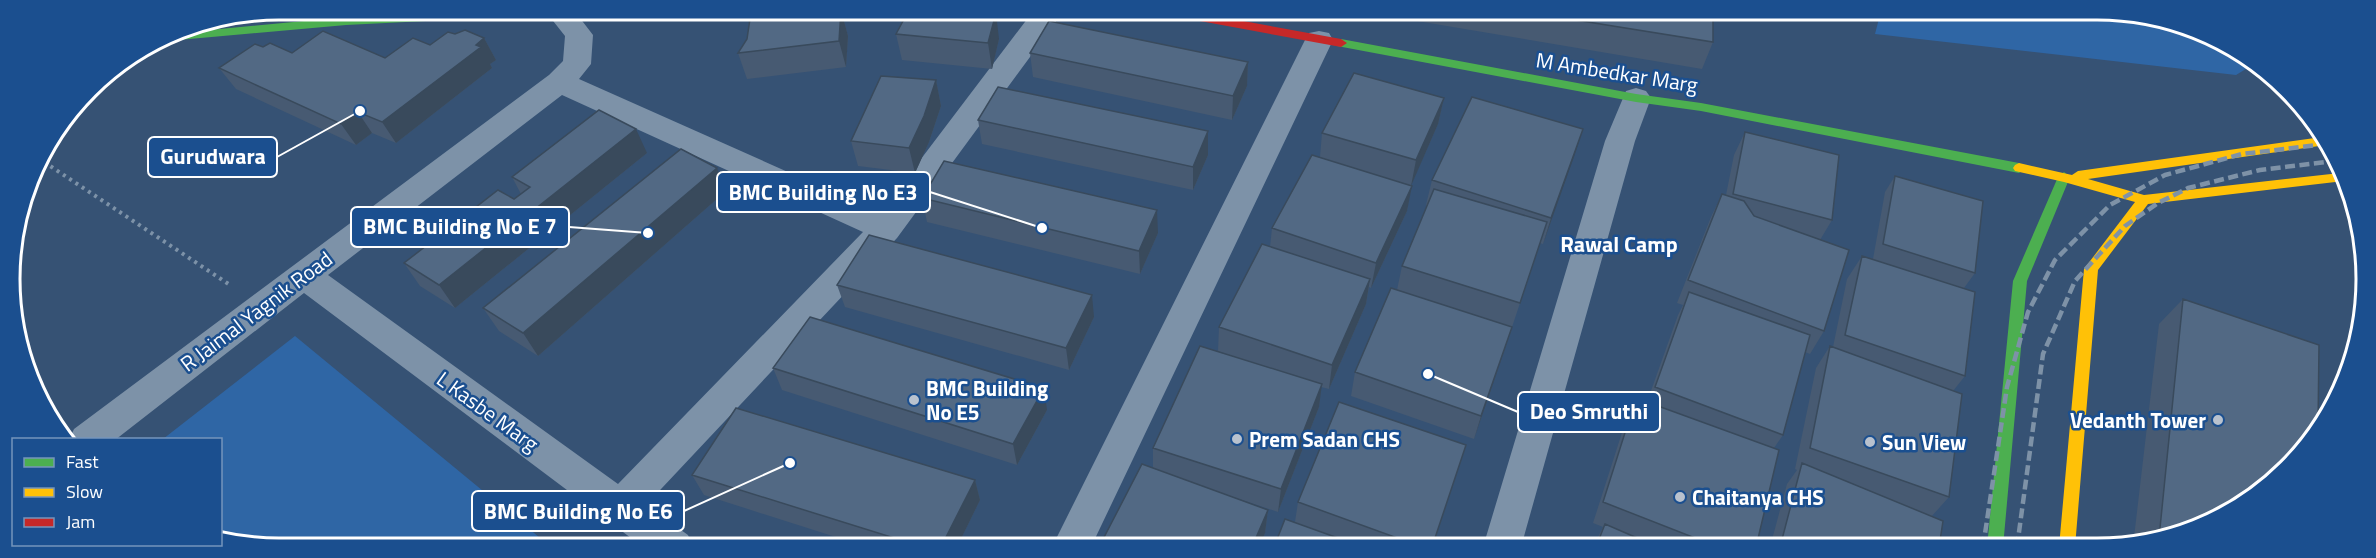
<svg xmlns="http://www.w3.org/2000/svg" width="2376" height="558" font-family="'Titillium Web',sans-serif">
<style>
.green{fill:#2f66a5}
.lines{fill:none;stroke-linecap:round;stroke-linejoin:round}
.path{stroke:#7d92a8;stroke-width:4;stroke-dasharray:3 4.5;stroke-linecap:butt}
.street{fill:#7d92a8;fill-rule:evenodd}
.fast{fill:#4caf50;fill-rule:evenodd}
.slow{fill:#ffc107;fill-rule:evenodd}
.jam{fill:#c62828;fill-rule:evenodd}
.rail{stroke:#7e92a7;stroke-width:4.5;stroke-dasharray:10 4.5;stroke-linecap:butt}
.wall{fill:#475a72}
.shaded-wall{fill:#394a5c}
.building{fill:#526984;stroke:#394a5c;stroke-width:1.5}
.poi-dot{fill:#b9c2ce;stroke:#1b4f8f;stroke-width:2}
.labels{text-anchor:middle;dominant-baseline:central;stroke-width:5;stroke-linejoin:round;paint-order:stroke}
.street-label{font-size:21px;fill:#fff;stroke:#1b4f8f}
.poi-label{font-size:21px;font-weight:bold;fill:#fff;stroke:#1b4f8f;text-anchor:start}
.neighbourhood-label{font-size:22px;font-weight:bold;fill:#fff;stroke:#1b4f8f}
.rim{fill:none;stroke:#fff;stroke-width:3}
.leader{fill:none;stroke:#fff;stroke-width:2}
.callout-dot{fill:#fff;stroke:#1b4f8f;stroke-width:2}
.callout{fill:#1b4f8f;stroke:#fff;stroke-width:2}
.callout-label{font-size:22px;text-anchor:middle;font-weight:bold;fill:#fff}
</style>
<rect width="100%" height="100%" fill="#365274"/>
<path class="green" d="M1881,11H2133L2232,45L2254,64L2236,75L1875,34Z
M295,336L551,547H243L221,539L220,440L163,439Z"/>
<g class="lines">
<path class="path" d="M38,158L230,285"/>
<path class="street" d="M548,9H573L593,35L591,64L579,79L880,213L1034,10H1062L1055,23L897,238L646,505L688,535L693,547H643L304,293L115,440H69L74,429L549,75L563,61L565,36L546,12ZM562,95L863,232L618,484L328,275Z
M1319,31L1329,33L1333,40L1091,547H1052L1305,40L1309,33Z
M1636,88L1646,91L1651,98L1635,141L1521,547H1483L1605,141L1626,91Z"/>
<path class="fast" d="M505,9H588L583,13L346,25L156,42L168,34L346,17Z
M1341,39L1636,94L1701,103L2019,163L2025,168L2019,173L1701,111L1636,102L1337,46L1335,43Z
M2064,172L2070,177L2027,281L2003,547H1987L2013,281L2058,177Z"/>
<path class="slow" d="M2322,137L2326,145L2088,179L2144,195L2340,173L2344,181L2148,204L2098,270L2075,547H2059L2084,269L2135,202L2064,182L2015,171L2013,168L2015,165L2019,163L2072,175L2078,171Z"/>
<path class="jam" d="M1156,10H1183L1341,39L1347,43L1341,47L1162,14Z"/>
<path class="rail" d="M1983,547L2007,387L2028,312L2055,260L2110,205L2165,175L2242,154L2326,144
M2017,547L2043,354L2075,281L2125,226L2158,203L2188,188L2260,170L2334,161"/>
</g>
<path class="wall" d="M841,10L848,36L846,67L747,79L738,53Z
M1418,10L1713,11V42L1702,69L1417,21Z
M896,34L999,39L992,69L902,60Z
M484,38L496,60L490,64L492,68L396,143L372,133L356,145L236,89L219,68L263,47L292,53L385,58L430,45Z
M1030,53L1248,62L1247,86L1232,120L1033,77Z
M936,80L941,106L929,142L915,173L858,166L851,141Z
M1444,98L1438,124L1411,185L1407,211L1371,288L1369,287L1366,304L1329,389L1321,387L1319,407L1278,512L1218,492L1268,510L1265,533L1259,547H1099L1153,468V448L1231,356L1218,351L1219,327L1270,247L1272,228L1320,157L1322,133Z
M978,120L1208,131V155L1193,190L982,144Z
M1583,129L1543,244L1540,243L1504,351L1474,439L1351,396L1355,372L1397,290L1402,266L1427,206L1426,205L1432,180Z
M1745,132L1832,220L1820,240L1824,331L1810,354L1805,352L1783,435L1774,448L1756,547H1593L1603,527L1593,523L1626,420L1636,398L1647,402L1678,315L1683,305L1677,303L1711,217L1722,194L1726,195L1734,155Z
M647,153L455,308L420,286L404,263L514,199L521,194L512,177Z
M1895,176L1975,273L1964,288L1965,376L1953,391L1949,497L1931,517L1939,547H1770L1787,484L1797,470L1795,469L1816,368L1830,346L1833,347L1847,279L1862,256L1873,259L1885,192Z
M726,191L538,356L499,331L483,308Z
M922,198L1158,233L1140,274L927,222Z
M837,285L1094,317L1069,370L845,307Z
M2183,299L2216,521L2133,546L2159,324Z
M773,368L1047,410L1017,465L782,390Z
M692,475L975,480L980,500L957,547H867L704,495Z
M1298,502L1433,547H1274L1295,522Z"/>
<path class="shaded-wall" d="M841,10L848,36L846,67L839,41Z
M996,13L999,39L992,69L988,43Z
M484,38L496,60L490,64L492,68L396,143L382,122Z
M1248,62L1247,86L1232,120L1233,96Z
M936,80L941,106L929,142L915,173L909,148Z
M1444,98L1438,124L1411,186L1416,160Z
M358,112L372,133L356,145L341,124Z
M636,129L647,153L455,308L439,285Z
M1583,129L1575,154L1543,244L1551,218Z
M1208,131V155L1193,190V167Z
M717,168L726,191L538,356L523,333Z
M1412,186L1407,211L1371,288L1376,263Z
M1157,210L1158,233L1140,274L1139,251Z
M1370,279L1366,304L1329,389L1332,365Z
M1092,295L1094,317L1069,370L1066,348Z
M1512,327L1504,351L1474,439L1481,416Z
M1322,384L1319,407L1278,512L1281,489Z
M1044,388L1047,410L1017,465L1013,444Z
M975,480L980,500L957,547H941Z
M1268,510L1265,533L1259,547H1252Z"/>
<path class="building" d="M841,10L839,41L738,53L747,39L751,12Z
M909,10H962L996,13L988,43L896,34Z
M1519,11H1713V42Z
M1049,21L1248,62L1233,96L1030,53Z
M465,30L484,38L476,45L481,47L382,122L358,112L341,124L219,68L255,44L263,47L270,43L292,53L323,31L385,58L413,38L430,45L448,32L455,34Z
M1354,73L1444,98L1416,160L1322,133Z
M881,76L936,80L924,116L909,148L851,141Z
M998,87L1208,131L1193,167L978,120Z
M1472,97L1583,129L1551,218L1432,180Z
M599,110L636,129L439,285L404,263L498,190L514,199L530,187L512,177Z
M1745,132L1839,155L1832,220L1733,194Z
M681,149L717,168L523,333L483,308Z
M1312,155L1412,186L1376,263L1272,228Z
M944,161L1157,210L1139,251L922,198Z
M1895,176L1983,201L1975,273L1883,244Z
M1434,189L1547,222L1520,303L1402,266Z
M1722,194L1744,201L1754,216L1849,250L1824,331L1688,280Z
M869,235L1092,295L1066,348L837,285Z
M1262,244L1370,279L1332,365L1219,327Z
M1862,256L1975,292L1965,376L1845,335Z
M1391,288L1512,327L1481,416L1355,372Z
M1689,292L1810,335L1783,435L1655,387Z
M2183,299L2319,345L2318,428L2288,470L2216,521L2159,538Z
M810,317L1044,388L1013,444L773,368Z
M1200,346L1322,384L1281,489L1153,448Z
M1830,346L1962,394L1949,497L1810,448Z
M1636,398L1779,450L1756,547H1718L1603,502Z
M1339,402L1466,445L1432,547H1422L1298,502Z
M736,408L975,480L941,547H923L692,475Z
M1802,463L1943,521L1939,547H1780Z
M1142,464L1268,510L1252,547H1099Z
M1285,519L1363,547H1274Z
M1605,524L1658,547H1596Z"/>
<g class="poi-dot">
<circle cx="914" cy="400" r="6"/>
<circle cx="2218" cy="420" r="6"/>
<circle cx="1237" cy="439" r="6"/>
<circle cx="1870" cy="442" r="6"/>
<circle cx="1680" cy="497" r="6"/>
</g>
<g class="labels">
<g class="street-label">
<text transform="translate(1617 72) rotate(9)">M Ambedkar Marg</text>
<text transform="translate(256 311) rotate(-37)">R Jaimal Yagnik Road</text>
<text transform="translate(488 411) rotate(36)">L Kasbe Marg</text>
</g>
<g class="poi-label">
<text x="926" y="388">BMC Building<tspan x="926" dy="24">No E5</tspan></text>
<text x="2206" y="420" text-anchor="end">Vedanth Tower</text>
<text x="1249" y="439">Prem Sadan CHS</text>
<text x="1882" y="442">Sun View</text>
<text x="1692" y="497">Chaitanya CHS</text>
</g>
<g class="neighbourhood-label">
<text x="1619" y="244">Rawal Camp</text>
</g>
</g>
<path d="M0 0H2376V558H0ZM279 20H2097A259 259 0 0 1 2356 279V279A259 259 0 0 1 2097 538H279A259 259 0 0 1 20 279V279A259 259 0 0 1 279 20Z" fill="#1b4f8f" fill-rule="evenodd"/>
<path class="rim" d="M279 20H2097A259 259 0 0 1 2356 279V279A259 259 0 0 1 2097 538H279A259 259 0 0 1 20 279V279A259 259 0 0 1 279 20Z"/>
<path class="leader" d="M360 111L277 157M1042 228L930 192M648 233L569 227M1428 374L1518 412M790 463L684 511"/>
<g class="callout-dot">
<circle cx="360" cy="111" r="6"/>
<circle cx="1042" cy="228" r="6"/>
<circle cx="648" cy="233" r="6"/>
<circle cx="1428" cy="374" r="6"/>
<circle cx="790" cy="463" r="6"/>
</g>
<g class="callout">
<rect x="148" y="137" width="129" height="40" rx="6"/>
<rect x="717" y="172" width="213" height="40" rx="6"/>
<rect x="351" y="207" width="218" height="40" rx="6"/>
<rect x="1518" y="392" width="142" height="40" rx="6"/>
<rect x="472" y="491" width="212" height="40" rx="6"/>
</g>
<g class="callout-label">
<text x="213" y="164">Gurudwara</text>
<text x="823" y="200">BMC Building No E3</text>
<text x="460" y="234">BMC Building No E 7</text>
<text x="1589" y="419">Deo Smruthi</text>
<text x="578" y="519">BMC Building No E6</text>
</g>
<rect x="12" y="438" width="210" height="108" fill="#1b4f8f" stroke="#7695bc" stroke-width="1.5"/>
<rect x="24" y="458" width="30" height="9" fill="#4caf50" stroke="#7695bc" stroke-width="1.5"/>
<text x="66" y="468" font-size="18" fill="#ffffff">Fast</text>
<rect x="24" y="488" width="30" height="9" fill="#ffc107" stroke="#7695bc" stroke-width="1.5"/>
<text x="66" y="498" font-size="18" fill="#ffffff">Slow</text>
<rect x="24" y="518" width="30" height="9" fill="#c62828" stroke="#7695bc" stroke-width="1.5"/>
<text x="66" y="528" font-size="18" fill="#ffffff">Jam</text>
</svg>
